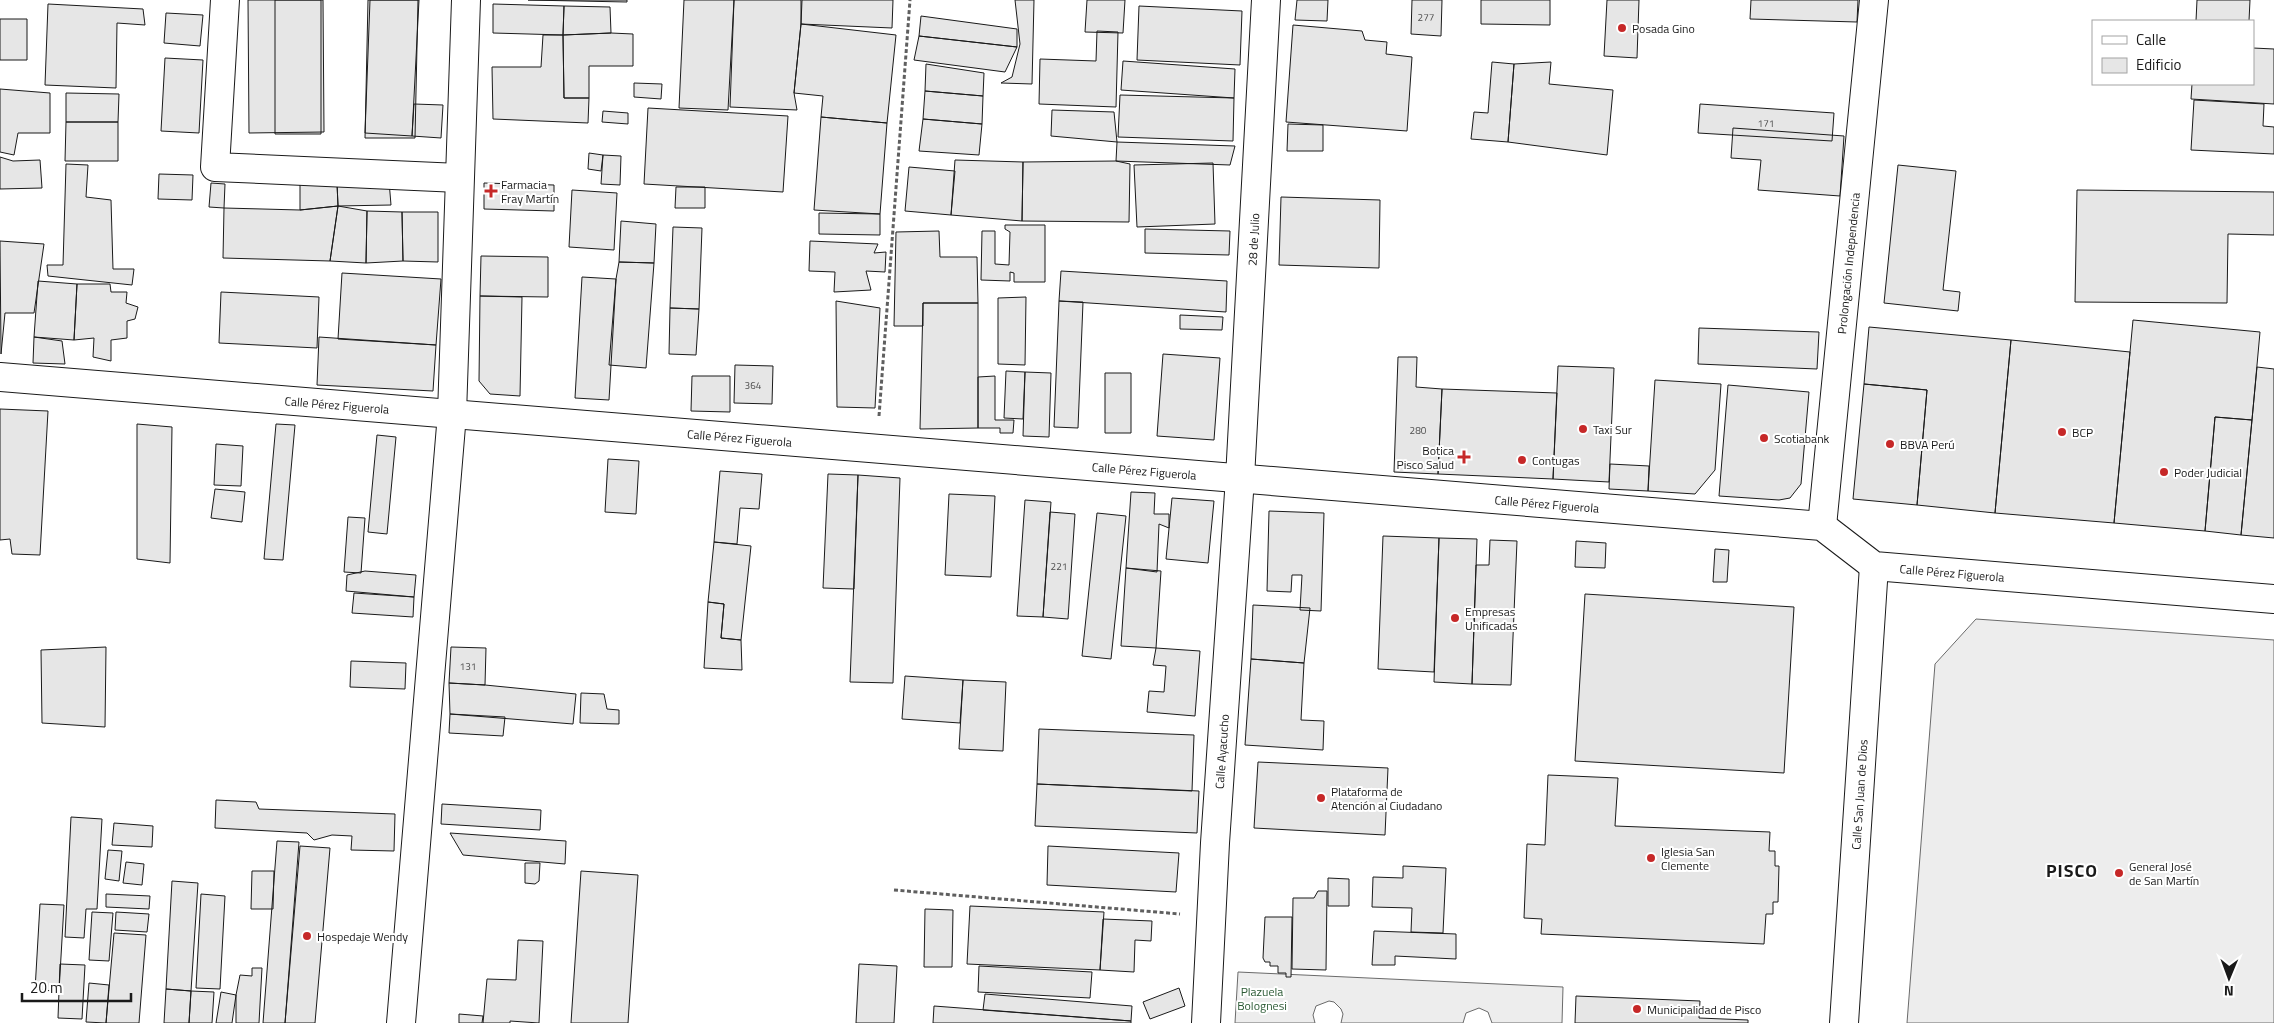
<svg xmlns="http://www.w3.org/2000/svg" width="2274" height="1023" font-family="'Titillium Web',sans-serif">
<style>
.built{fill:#ededed;stroke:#6a6a6a}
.building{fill:#e6e6e6;stroke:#1a1a1a}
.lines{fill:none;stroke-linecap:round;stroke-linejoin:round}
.minor-casing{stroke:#1a1a1a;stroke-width:30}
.major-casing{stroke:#1a1a1a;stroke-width:30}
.path{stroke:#5f5f5f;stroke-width:3;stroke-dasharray:4 2.5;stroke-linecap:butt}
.minor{stroke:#fff;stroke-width:28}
.major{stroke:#fff;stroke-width:28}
.poi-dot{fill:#c62828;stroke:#fff;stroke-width:2}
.labels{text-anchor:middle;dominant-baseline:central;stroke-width:4;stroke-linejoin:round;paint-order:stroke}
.number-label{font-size:10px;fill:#4d4d4d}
.poi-label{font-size:12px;fill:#1a1a1a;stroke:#fff;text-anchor:start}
.street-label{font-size:12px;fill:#1a1a1a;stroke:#fff}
.park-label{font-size:12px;fill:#2b5a34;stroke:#fff}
.district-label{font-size:18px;font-weight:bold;letter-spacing:1px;fill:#1a1a1a;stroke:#fff}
</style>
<rect width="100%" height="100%" fill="#fff"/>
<path class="built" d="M1976,619L2274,640V1023H1907L1935,664Z
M1238,972L1563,987L1562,1023H1492L1488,1012L1479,1008L1466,1013L1463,1023H1341L1343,1014L1341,1009L1334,1002L1329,1001L1316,1006L1313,1015L1315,1023H1235Z"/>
<path class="building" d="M248,0H323L324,132L249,133Z
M275,0H321V134H275Z
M368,0H418L415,138H365Z
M370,0H419L412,136L365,133Z
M528,0H627V2Z
M684,0H734L728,110L679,108Z
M734,0H801V24L794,93L797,110L730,107Z
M802,0H893L892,28L801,24Z
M1015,0H1034L1032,84L1001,83L1012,77L1020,44Z
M1087,0H1125L1123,33L1085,32Z
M1297,0H1328L1327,21L1295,20Z
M1412,0H1442L1441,36L1411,34Z
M1481,0H1550V25L1481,24Z
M1607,0H1639L1637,58L1604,56Z
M1751,0H1858L1857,22L1750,19Z
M2197,0H2250L2249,21H2196Z
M48,4L143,9L145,25L117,23L116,88L45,85Z
M493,4L564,6L563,35L493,33Z
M564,6L610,7L611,33L563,35Z
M1139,6L1242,11L1240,65L1137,60Z
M166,13L203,15L200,46L164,43Z
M921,16L1017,29V47L919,36Z
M0,19H27V60H0Z
M801,24L896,35L887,123L821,117L823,96L794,93Z
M1293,25L1362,31L1365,40L1387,42L1386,54L1412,57L1407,131L1286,122Z
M1097,31L1118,32L1116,107L1039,104L1040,59L1096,61Z
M611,33L633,34V66H589V98H564L563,35Z
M543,35H563L564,98H589L588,123L493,119L492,67H541Z
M919,36L1017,47L1005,72L914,60Z
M2253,48L2274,49V104L2191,99L2192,84H2253Z
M165,58L203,60L199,133L161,131Z
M1123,61L1235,69L1234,98L1121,90Z
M1492,62L1514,64L1508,142L1471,139L1474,112L1488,113Z
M1551,62L1549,84L1613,90L1607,155L1508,142L1514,64Z
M926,64L984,73L983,96L925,91Z
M634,83L662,84L661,99L634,97Z
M0,89L50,93V133H18L14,155L0,152Z
M925,91L983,96L982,124L923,119Z
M66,93L119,94L118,122H66Z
M1120,95L1234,98L1233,141L1118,137Z
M2194,100L2264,104L2263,126L2274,127V154L2191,150Z
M414,104L443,105L441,138L412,136Z
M1700,104L1834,113L1832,141L1698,133Z
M648,108L788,116L783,192L644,184Z
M1052,110L1114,112L1117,142L1051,136Z
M603,111L628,113V124L602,122Z
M821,117L887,123L880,214L814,210Z
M923,119L982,124L979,155L919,151Z
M66,122H118V161H65Z
M1288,124L1323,125V151H1287Z
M1733,128L1844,136L1840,196L1758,190L1761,160L1731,158Z
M1117,142L1235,146L1230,165L1116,161Z
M589,153L603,155L601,171L588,169Z
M603,155L621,156L620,185L601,184Z
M0,157L13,161L40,160L42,188L0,189Z
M955,160L1023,162L1022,221L951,215Z
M1116,161L1130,164L1129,222L1022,221L1023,162Z
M1213,163L1215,224L1137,227L1134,165Z
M66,164L88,165L86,197L111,200L113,269H134L132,285L48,276L47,265H63Z
M1898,165L1956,171L1943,290L1960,292L1958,311L1884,303Z
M909,167L955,171L951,215L905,211Z
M159,174L193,175L192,200L158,199Z
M300,180L337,183L338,206L300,210Z
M389,181L391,205L338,206L337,183Z
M211,183L225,184L224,208L209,207Z
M484,183L554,185V211L484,209Z
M676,187H705V208H675Z
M572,190L617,193L614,250L569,247Z
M2077,190L2274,192V235L2228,234L2227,303L2075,302Z
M1281,197L1380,200L1379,268L1279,265Z
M338,206L367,211L366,263L330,261Z
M338,206L330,261L223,258L224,208L300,210Z
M367,211L402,212L403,261L366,263Z
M402,212H438V262L403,261Z
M819,213L880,214V235L819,234Z
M621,221L656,224L654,263L619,262Z
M1005,225H1045V282H1014V273L1010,272V281L981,280L982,231H995V264L1009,265L1010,232L1005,229Z
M673,227L702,228L699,309L670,308Z
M1145,229L1230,231L1229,255L1145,253Z
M939,231L940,257H977L978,303H923V326H894L896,232Z
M0,241L44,244L34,313H5L1,354Z
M810,241L878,244L874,253L886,252L885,272L866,271L871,290L834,292L835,272L809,271Z
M481,256L548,257V297L480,296Z
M619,262L654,263L646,368L609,365L616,279Z
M1061,271L1227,281L1226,312L1059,301Z
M342,273L441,279L436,345L338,339Z
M582,277L616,279L609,400L575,398Z
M38,281L77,284L74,340L34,337Z
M77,284H110L111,292H127L126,303L138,307L135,319L127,321V338L111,340V361L93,357L94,338L74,340Z
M221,292L319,297L317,348L219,343Z
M480,296L522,297L520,396L490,394L479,381Z
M1026,297L1025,365L998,364V298Z
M836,301L880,308L875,408L837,407Z
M1059,301L1083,302L1078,428L1054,427Z
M923,303H978V428L920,429Z
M670,308L699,309L696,355L669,354Z
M1180,315L1223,317L1222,330L1180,329Z
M2133,320L2260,332L2252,420L2215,417L2205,531L2114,523Z
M1869,327L2011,340L1995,513L1917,505L1927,390L1864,384Z
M1699,328L1819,332L1817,369L1698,364Z
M34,337L62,341L65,364L33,363Z
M319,337L436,345L433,391L317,385Z
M2011,340L2130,352L2114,523L1995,513Z
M1163,354L1220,358L1214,440L1157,436Z
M1398,357H1417L1416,387L1442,389L1438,474L1394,472Z
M735,365L773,366L772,404L734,403Z
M1558,366L1614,368L1609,482L1553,479Z
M2257,367L2274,369V538L2241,535Z
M1006,371L1025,372L1023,419L1004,418Z
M1025,372L1051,373L1049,437L1023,436Z
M1105,373H1131V433H1105Z
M692,376H730V412L691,411Z
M995,376V420H1014L1013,433H1000V428H978V377Z
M1655,380L1721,384L1715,470L1695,494L1648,491Z
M1864,384L1927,390L1917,505L1853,499Z
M1728,385L1809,392L1801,484L1790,498L1779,500L1719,496Z
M1442,389L1557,393L1553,479L1438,474Z
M0,409L48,411L40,555L12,554L10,539L0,540Z
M2215,417L2252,420L2241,535L2205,531Z
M137,424L172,427L170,563L137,559Z
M276,424L295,425L283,560L264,559Z
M377,435L396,437L387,534L368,532Z
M216,444L243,446L241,486L214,485Z
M608,459L639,461L636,514L605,512Z
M1610,464L1649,466L1648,491L1609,489Z
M720,471L762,474L759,509L740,508L737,544L714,542Z
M828,474L858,475L854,589L823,588Z
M858,475L900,478L893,683L850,682Z
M215,489L245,492L242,522L211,518Z
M1131,492L1155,493L1154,514H1169V528L1159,524L1157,572L1126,568Z
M949,494L995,496L991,577L945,575Z
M1172,498L1214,501L1208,563L1166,559Z
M1025,500L1051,502L1043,617L1017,616Z
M1269,511L1324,513L1321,611L1300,610L1302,575H1292L1291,592L1267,591Z
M1050,512L1075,514L1068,619L1043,617Z
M1097,513L1126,516L1111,659L1082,656Z
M348,517L365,518L361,573L344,572Z
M1383,536L1439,538L1434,672L1378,669Z
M1439,538L1477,539L1472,684L1434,682Z
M1490,540L1517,541L1511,685L1472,684L1476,565H1489Z
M1576,541L1606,543L1605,568L1575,567Z
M714,542L751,546L741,640L721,638L724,604L708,602Z
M1715,549L1729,550L1727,582H1713Z
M1126,568L1161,571L1156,648L1121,646Z
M365,571L416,575L414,597L346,591L347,575Z
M354,593L414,597L413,617L352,613Z
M1585,594L1794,607L1784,773L1575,761Z
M708,602L724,604L721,638L741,640L742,670L704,668Z
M1253,605L1310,608L1304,663L1251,659Z
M106,647L105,727L42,723L41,650Z
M451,647L486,648L485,685L449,683Z
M1156,648L1200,651L1195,716L1147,712L1149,691L1164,692L1166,666L1153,665Z
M1251,659L1304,663L1301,720L1324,721L1323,750L1245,745Z
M351,661L406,663L405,689L350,687Z
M905,676L963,680L960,723L902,719Z
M963,680L1006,682L1003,751L959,749Z
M449,683L485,685L576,694L573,724L450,714Z
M581,693L604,694L607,709L619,710V724L580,723Z
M450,714L505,717L503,736L449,733Z
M1039,729L1194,735L1192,791L1037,784Z
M1258,762L1388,768L1385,835L1254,828Z
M1548,775L1618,778L1615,826L1770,832L1769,851H1775V866H1779L1778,902H1773V914H1766L1764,944L1541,934L1542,919L1524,918L1527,844L1545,845Z
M1037,784L1199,791L1197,833L1035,826Z
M216,800L256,802L259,809L395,814L394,851L351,850L352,836L332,835L314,840L307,833L215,828Z
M442,804L541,810L540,830L441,824Z
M71,817L102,819L97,909H86L84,938L65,937Z
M114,823L153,826L152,847L112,845Z
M450,833L566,841L565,864L463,855Z
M277,841L299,842L285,1023H263Z
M300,846L330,848L315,1023H285Z
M1048,846L1179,853L1176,892L1047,885Z
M108,850L122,851L119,881L105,879Z
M126,862L144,864L142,885L123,883Z
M525,863H540L539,881L535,884L525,883Z
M1403,866L1446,868L1443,933L1411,932L1412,908L1372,907L1373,877L1403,878Z
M252,871H274L273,909H251Z
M581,871L638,875L628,1023H571Z
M1328,878L1349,879V906H1328Z
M172,881L198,883L191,991L166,989Z
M1318,891H1327L1326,970L1292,969L1293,898H1314Z
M106,894L150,896L149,909L106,907Z
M201,894L225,896L220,989L196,988Z
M40,904L64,905L59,991L35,990Z
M970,906L1104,912L1100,970L967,964Z
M925,909L953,910L952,967H924Z
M92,912L113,913L109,961L89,960Z
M116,912L149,914L147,932L115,930Z
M1265,917H1292L1291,977H1286V973H1278V966H1270V962H1265L1263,958Z
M1103,919L1152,921L1151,941L1135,940L1134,972L1100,970Z
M1374,931L1456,934V959L1395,956V965H1372Z
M114,933L146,935L139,1023H106Z
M518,940L543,941L539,1023L510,1021V1023H483L487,979L516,980Z
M60,964L85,965L82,1019L58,1018Z
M859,964L897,966L894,1023H856Z
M979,966L1092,972L1090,998L978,992Z
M252,968H262L259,1023H236V995L240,975L252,976Z
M89,983L109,985L106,1023L86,1022Z
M1179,988L1185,1006L1150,1019L1143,1002Z
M166,989L191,991L189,1023H164Z
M191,991L214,992L212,1023H189Z
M221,992L236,995L232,1023H216Z
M985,994L1132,1006L1131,1021L983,1010Z
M1576,996L1700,1001L1699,1018L1748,1020V1023H1575Z
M934,1006L1131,1021V1023H933Z
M459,1014L483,1016L482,1023H459Z"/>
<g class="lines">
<defs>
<g id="minor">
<path d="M225,0L215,167L459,178"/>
<path id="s1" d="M1822,526L1874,0"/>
<path d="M401,1023L452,414L466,0"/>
<path id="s2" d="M1206,1023L1215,843L1240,478L1266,0"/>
<path id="s3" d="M1844,1023L1874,566"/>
</g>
<g id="major">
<path id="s4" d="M0,377L1822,526L1874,566L2274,599"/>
</g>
</defs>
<use href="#minor" class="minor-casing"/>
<use href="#major" class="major-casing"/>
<path class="path" d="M879,416L910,0
M894,890L1180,914"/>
<use href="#minor" class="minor"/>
<use href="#major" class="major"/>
</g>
<g class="poi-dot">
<circle cx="1622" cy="28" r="5"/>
<path d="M488.5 183.5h5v5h5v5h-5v5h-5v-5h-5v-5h5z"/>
<circle cx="1583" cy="429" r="5"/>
<circle cx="2062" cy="432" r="5"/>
<circle cx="1764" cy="438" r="5"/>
<circle cx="1890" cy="444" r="5"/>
<path d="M1461.5 449.5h5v5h5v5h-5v5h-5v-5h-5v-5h5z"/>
<circle cx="1522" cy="460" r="5"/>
<circle cx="2164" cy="472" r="5"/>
<circle cx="1455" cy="618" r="5"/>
<circle cx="1321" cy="798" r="5"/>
<circle cx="1651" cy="858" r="5"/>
<circle cx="2119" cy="873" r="5"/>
<circle cx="307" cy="936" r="5"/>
<circle cx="1637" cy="1009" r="5"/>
</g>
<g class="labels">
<g class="number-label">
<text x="1426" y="17">277</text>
<text x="1766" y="123">171</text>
<text x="753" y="385">364</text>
<text x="1418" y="430">280</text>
<text x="1059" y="566">221</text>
<text x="468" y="666">131</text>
</g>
<g class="poi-label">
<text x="1632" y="28">Posada Gino</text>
<text x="501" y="184">Farmacia<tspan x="501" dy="14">Fray Martín</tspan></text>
<text x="1593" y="429">Taxi Sur</text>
<text x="2072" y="432">BCP</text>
<text x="1774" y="438">Scotiabank</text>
<text x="1900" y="444">BBVA Perú</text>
<text x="1454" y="450" text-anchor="end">Botica<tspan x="1454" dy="14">Pisco Salud</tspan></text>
<text x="1532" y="460">Contugas</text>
<text x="2174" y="472">Poder Judicial</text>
<text x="1465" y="611">Empresas<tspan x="1465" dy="14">Unificadas</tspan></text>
<text x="1331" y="791">Plataforma de<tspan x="1331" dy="14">Atención al Ciudadano</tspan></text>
<text x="1661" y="851">Iglesia San<tspan x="1661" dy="14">Clemente</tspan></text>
<text x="2129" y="866">General José<tspan x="2129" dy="14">de San Martín</tspan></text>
<text x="317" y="936">Hospedaje Wendy</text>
<text x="1647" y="1009">Municipalidad de Pisco</text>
</g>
<g class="street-label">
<text stroke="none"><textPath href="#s2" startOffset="785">28 de Julio</textPath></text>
<text stroke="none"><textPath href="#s1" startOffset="264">Prolongación Independencia</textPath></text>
<text stroke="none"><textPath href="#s4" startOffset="338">Calle Pérez Figuerola</textPath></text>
<text stroke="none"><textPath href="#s4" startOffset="742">Calle Pérez Figuerola</textPath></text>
<text stroke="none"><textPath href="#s4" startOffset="1148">Calle Pérez Figuerola</textPath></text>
<text stroke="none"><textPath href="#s4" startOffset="1552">Calle Pérez Figuerola</textPath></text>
<text stroke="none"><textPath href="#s4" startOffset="1972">Calle Pérez Figuerola</textPath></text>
<text stroke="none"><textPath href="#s2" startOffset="272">Calle Ayacucho</textPath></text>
<text stroke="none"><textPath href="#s3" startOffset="229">Calle San Juan de Dios</textPath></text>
</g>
<g class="park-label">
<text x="1262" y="991">Plazuela<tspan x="1262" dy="14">Bolognesi</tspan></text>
</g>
<g class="district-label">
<text x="2072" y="870">PISCO</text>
</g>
</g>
<rect x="2092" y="20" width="162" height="65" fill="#ffffff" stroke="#a3a3a3"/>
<rect x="2102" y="36" width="25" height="8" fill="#ffffff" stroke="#a3a3a3"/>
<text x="2136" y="45" font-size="15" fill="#1a1a1a">Calle</text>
<rect x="2102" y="58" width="25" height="15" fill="#e6e6e6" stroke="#a3a3a3"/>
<text x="2136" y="70" font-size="15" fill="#1a1a1a">Edificio</text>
<g transform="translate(2229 978) rotate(181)" stroke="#ffffff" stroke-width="4" paint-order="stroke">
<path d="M0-4L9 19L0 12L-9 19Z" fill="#1a1a1a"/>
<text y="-8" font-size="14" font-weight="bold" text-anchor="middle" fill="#1a1a1a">N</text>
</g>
<path d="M22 993v8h109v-8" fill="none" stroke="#1a1a1a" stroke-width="2.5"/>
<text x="30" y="993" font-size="15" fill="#1a1a1a" stroke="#ffffff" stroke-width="4" paint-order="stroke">20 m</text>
</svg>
